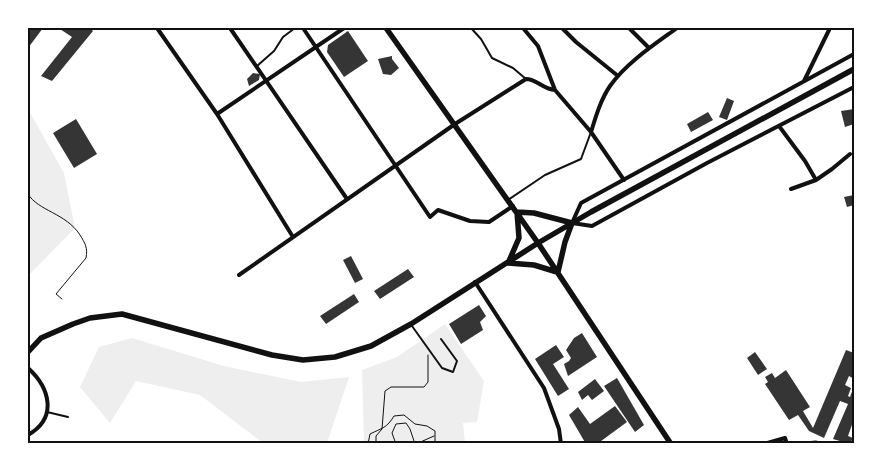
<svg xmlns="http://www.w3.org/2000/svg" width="882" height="471" font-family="'Nunito Sans',sans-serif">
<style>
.green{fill:#eee}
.building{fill:#353535}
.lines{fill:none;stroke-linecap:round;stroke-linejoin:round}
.path{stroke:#111;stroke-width:1}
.service{stroke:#111;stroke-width:2}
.minor{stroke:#111;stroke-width:4}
.secondary{stroke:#111;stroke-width:5.5}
.neatline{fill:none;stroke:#111;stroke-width:2}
</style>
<rect width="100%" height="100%" fill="#fff"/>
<path class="green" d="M28,109L64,173L75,228L28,276Z
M445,324L484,381L477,422L463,423L465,443H364L362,370L397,357Z
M132,338L224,366L301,382L349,377L327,443H263L200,395L136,381L110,423L80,387L99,347Z"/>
<path class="building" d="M29,28H43L28,48V30Z
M61,28H94L91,29L93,31L52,81L41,76L72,37L60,29Z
M348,31L368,61L344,77L327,52L328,45Z
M392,56V59L399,68L391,75L383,74L378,59Z
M253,73L260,74L259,80L249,86L247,79Z
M727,98L734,101L727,120L719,117Z
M854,109V124L845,127L841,111Z
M708,112L713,120L691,132L687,124Z
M76,119L97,154L74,168L53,133Z
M854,195V205L847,207L844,197Z
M351,256L363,279L355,283L343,260Z
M408,269L414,277L380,299L374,291Z
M354,294L359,302L326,324L320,316Z
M479,305L486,316L480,322L483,330L461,344L449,324Z
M582,333L597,357L568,376L564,364L569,361L571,358L566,350L574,338Z
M556,345L564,357L553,364L569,389L558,396L535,359Z
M846,350L854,353L853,368L854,369V379L849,376L845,385L851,388L848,396L850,397L854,386V419L848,436L853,438L850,444L833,439L848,404L840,401L824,438L809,431L798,415L789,420L765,384L768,382L765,377L772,373L775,378L786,370L810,407L803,411L813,428Z
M755,352L767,369L758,375L747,358Z
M617,378L644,425L635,432L604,386Z
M595,379L604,391L592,400L588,395L582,400L578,392Z
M615,406L627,422L597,444H586L569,415L578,407L590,424Z"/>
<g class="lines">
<path class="path" d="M28,194C38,211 66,213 80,235C85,243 88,248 86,258L56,294L62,299
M794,443L816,441L827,444
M368,444L370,434C382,428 387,428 394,416L404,415L415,424L427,426L435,431V444
M376,444V436L382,429L385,391L391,387H424L428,382V355
M396,444L392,433L396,424L406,423L410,429L415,444
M416,444L434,436"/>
<path class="service" d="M471,28L481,39L492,58L513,68L526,79
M257,66L274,51L283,37L295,28
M508,200L545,175L581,159L591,132
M412,326L442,368L453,372L457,361L441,339
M47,412L68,417"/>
<path class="minor" d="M157,28L217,114L293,237
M230,28L347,199
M303,28L430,217L438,210L470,221L489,222L513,206
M523,28L538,46L555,90L591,132L624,180
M562,28L576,42L618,76
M629,28L649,48
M854,54L581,203L572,223L592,226L707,163L854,87
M804,81L830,28
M217,114L344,28
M779,126L805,161L816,180L791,189
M591,132C596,116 601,99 610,86C626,63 655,44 677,28
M816,180L832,169L850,154
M239,275L455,124L526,79C537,79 542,89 555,90
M475,282L544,388L559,429L561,444
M28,368C50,388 58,418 28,435
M764,444L785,438L787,444"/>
<path class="secondary" d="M386,28L538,243L671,444
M517,212L534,213L572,223
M509,261L519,238L517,212
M508,263L534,265L557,272
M558,272L565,242L572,223
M28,352L41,338L73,324L90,318L122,314L272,355L303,360L335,357L371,346L411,324L538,243L591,212L854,69"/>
</g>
<rect width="882" height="471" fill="none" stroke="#ffffff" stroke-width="58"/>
<rect x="29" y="29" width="824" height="413" class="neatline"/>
</svg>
